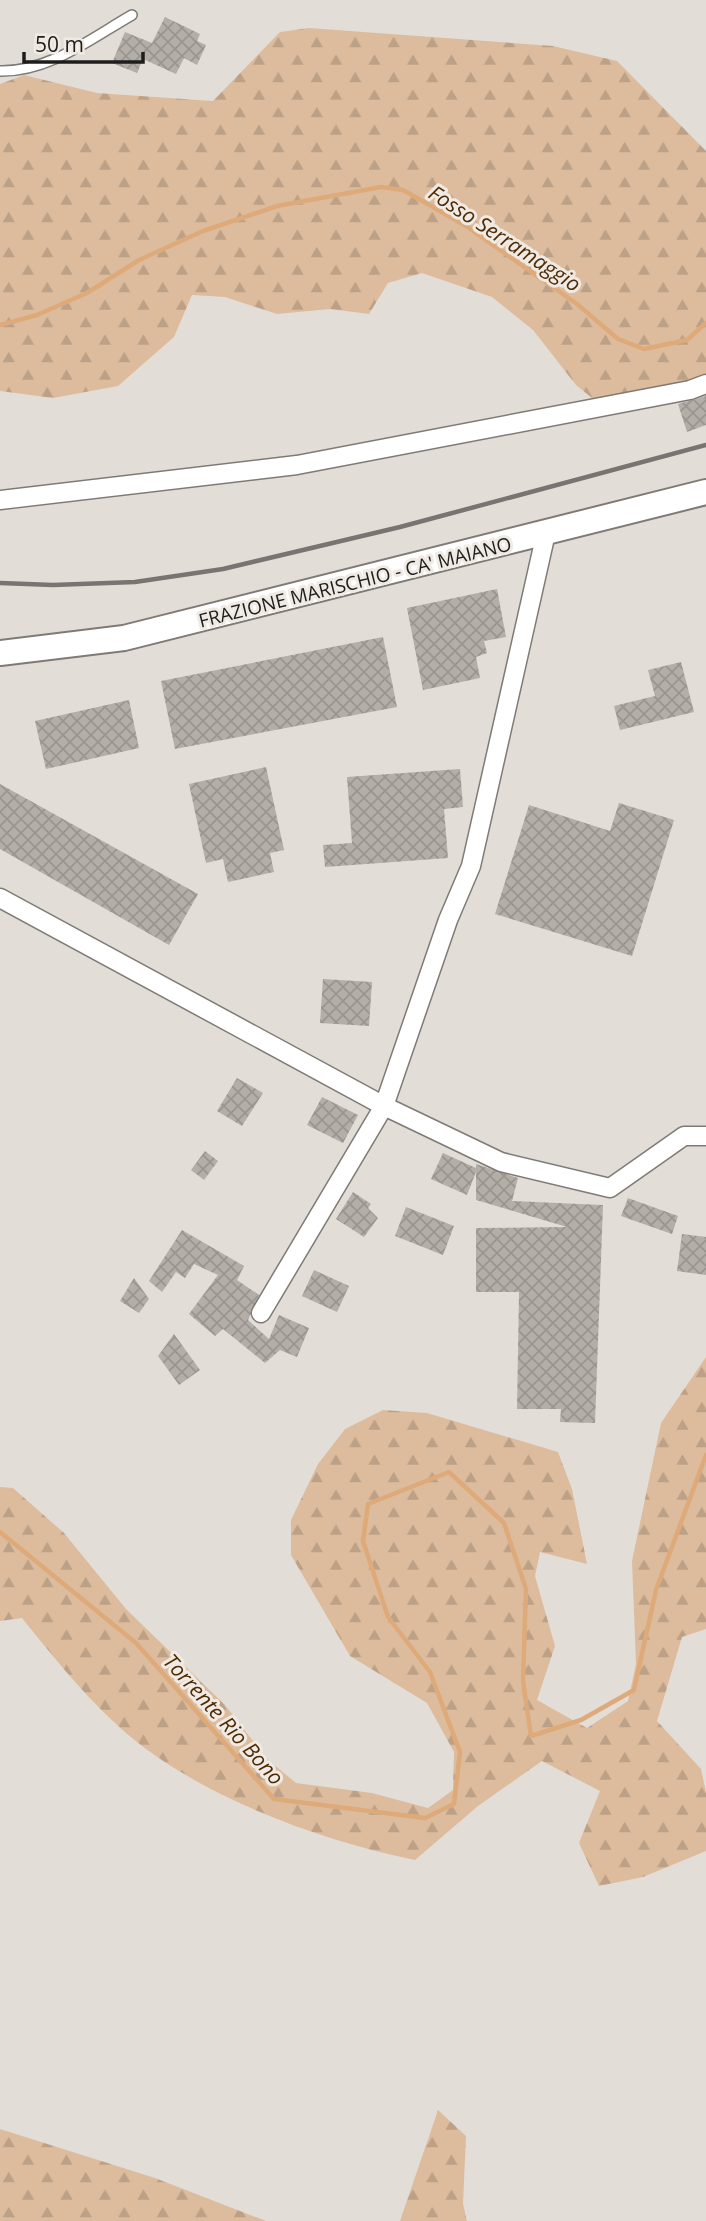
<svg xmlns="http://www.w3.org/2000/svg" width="706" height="2221" font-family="'Open Sans',sans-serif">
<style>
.forest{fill:url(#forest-firs)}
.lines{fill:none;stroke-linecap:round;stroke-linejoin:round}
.stream{stroke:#deaa7a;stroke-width:4.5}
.building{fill:url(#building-cross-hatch)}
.service-casing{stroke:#7f7a75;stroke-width:12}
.minor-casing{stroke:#7f7a75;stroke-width:21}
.secondary-casing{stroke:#7f7a75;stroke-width:28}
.service{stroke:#fff;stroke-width:9}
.minor{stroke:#fff;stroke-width:18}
.secondary{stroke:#fff;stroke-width:24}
.rail{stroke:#787471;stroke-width:4.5}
.labels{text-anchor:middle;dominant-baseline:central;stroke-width:6;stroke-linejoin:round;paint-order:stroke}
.street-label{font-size:19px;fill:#1f1d1b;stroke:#f0eae5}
.water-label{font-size:21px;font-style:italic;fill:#4c2a02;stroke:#f0eae5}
</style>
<defs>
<pattern id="forest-firs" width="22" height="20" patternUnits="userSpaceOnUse" patternTransform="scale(1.75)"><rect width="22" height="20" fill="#ddbc9d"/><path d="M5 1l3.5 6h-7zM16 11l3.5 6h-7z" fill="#bda187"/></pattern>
<pattern id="building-cross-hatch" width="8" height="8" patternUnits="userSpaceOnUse" patternTransform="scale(1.75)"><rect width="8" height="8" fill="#b4aea9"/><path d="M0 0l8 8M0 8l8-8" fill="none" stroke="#9a9591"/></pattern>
</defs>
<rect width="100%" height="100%" fill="#e3ddd8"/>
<path class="forest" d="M309,28L553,46L617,61L706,151V380L622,399L592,398L576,385L533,330L492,297L422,273L388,283L369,314L330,309L277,314L225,297L192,295L174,337L118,386L53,398L0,391V84L24,75L97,93L213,101L280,32Z
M706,1357V1629L682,1637L657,1721L701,1769L706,1792V1851L643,1877L599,1886L579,1843L600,1791L542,1761L478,1806L415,1860C326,1842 219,1803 146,1749C98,1713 59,1664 22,1618L0,1621V1487L13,1488L64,1533L126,1609L225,1705L267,1759L296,1783L372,1793L428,1808L453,1790L454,1752L427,1703L350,1656L291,1555V1520L318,1464L345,1429L383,1410L427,1413L558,1452L572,1489L587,1564L540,1552L535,1576L555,1646L537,1700L587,1728L628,1701L636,1664L632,1561L661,1423Z
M438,2110L466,2136L463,2204L467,2221H400Z
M0,2129L155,2178L266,2221H0Z"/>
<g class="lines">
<path class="stream" d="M0,325L37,315L87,293L139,260L203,231L277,206L381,187L403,190L466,226L577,304L618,339L644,349L687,340L706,323
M0,1532L136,1643L274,1799L425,1818L454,1804L460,1752L430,1672L388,1617L363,1541L368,1504L449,1472L504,1523L526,1589L523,1681L531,1736L581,1720L634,1690L656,1590L706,1455"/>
</g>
<path class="building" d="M165,17L200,34L197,41L206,45L197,65L184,58L176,74L143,59L137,73L112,63L125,32L152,43Z
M706,396V425L687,432L678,404Z
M497,589L506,637L484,641L487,653L476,657L480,678L423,690L407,608Z
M383,637L397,707L175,749L161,681Z
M681,662L694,712L620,730L614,706L655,696L648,670Z
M129,700L139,748L46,769L35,721Z
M266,767L284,850L270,853L274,872L228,882L223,859L206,863L189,784Z
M460,769L463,807L444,809L448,858L325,867L323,845L352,843L347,777Z
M0,784L198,894L169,945L0,849Z
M619,803L674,820L632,956L495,914L529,805L610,831Z
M323,979L372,982L369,1026L320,1023Z
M237,1078L263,1093L242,1126L217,1111Z
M322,1097L358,1115L343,1143L307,1125Z
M205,1151L218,1161L204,1180L191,1170Z
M443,1153L476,1168V1164L518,1178L512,1201L603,1205L595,1423L560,1422L561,1409H517L519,1292H476V1228L567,1227L476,1200V1172L467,1195L431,1179Z
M353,1192L371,1204L368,1208L378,1218L364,1237L336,1219Z
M628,1198L678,1216L672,1234L621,1216Z
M406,1207L454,1226L443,1255L395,1236Z
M182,1230L244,1266L237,1280L259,1295L248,1320L269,1339L279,1315L309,1328L297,1357L280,1350L265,1363L223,1329L215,1336L189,1314L218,1275L194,1264L185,1278L176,1272L162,1292L149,1281Z
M682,1234L706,1237V1275L677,1271Z
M314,1270L349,1286L337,1312L302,1296Z
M134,1278L149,1299L139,1313L120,1301Z
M174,1334L200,1370L179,1385L158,1356Z"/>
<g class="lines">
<defs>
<path id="service" d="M0,71C49,72 90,39 132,15"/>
<path id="minor" d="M0,500L297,465L690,390L706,384
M0,898L384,1106L501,1162L610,1188L684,1136H706
M261,1313L384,1106L448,920L471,866L546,533"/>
<path id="secondary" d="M0,653L124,638L706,492"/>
</defs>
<use href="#service" class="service-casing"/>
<use href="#minor" class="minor-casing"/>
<use href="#secondary" class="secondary-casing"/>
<use href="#service" class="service"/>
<use href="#minor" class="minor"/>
<use href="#secondary" class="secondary"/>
<path class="rail" d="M0,583L53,585L135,582L223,569L400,527L706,445"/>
</g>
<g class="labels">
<g class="street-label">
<text transform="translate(355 582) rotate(-14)">FRAZIONE MARISCHIO - CA' MAIANO</text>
</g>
<g class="water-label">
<text transform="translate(505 238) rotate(33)">Fosso Serramaggio</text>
<text transform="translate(224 1719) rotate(48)">Torrente Rio Bono</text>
</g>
</g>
<path d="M24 52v10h119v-10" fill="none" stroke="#1f1d1b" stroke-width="3.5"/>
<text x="35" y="52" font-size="21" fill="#1f1d1b" stroke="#f0eae5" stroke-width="5" paint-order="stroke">50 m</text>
</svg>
